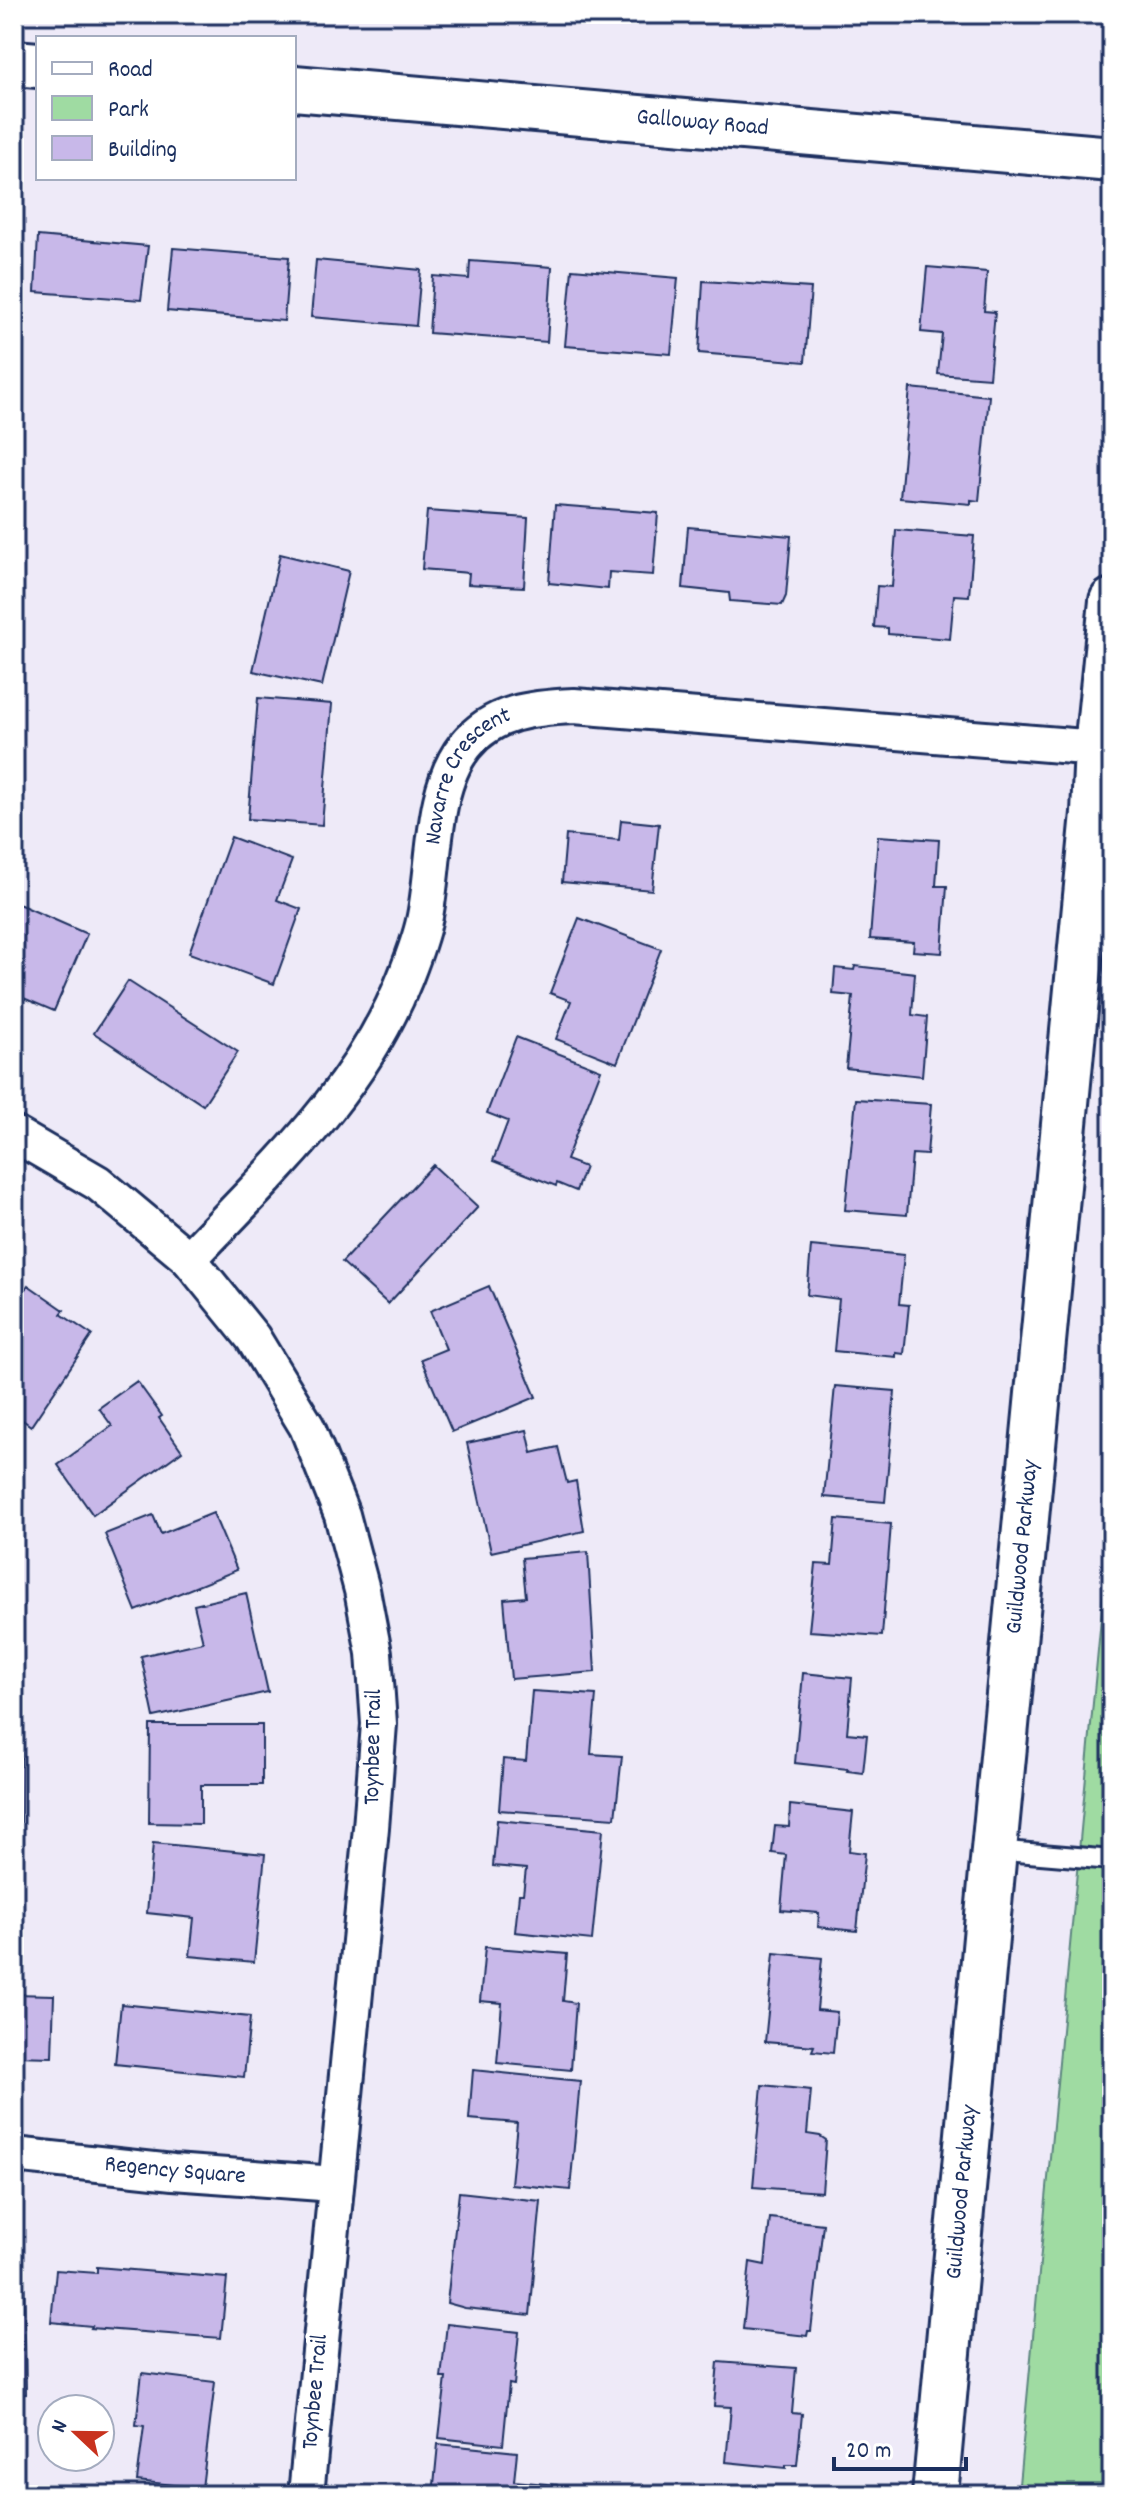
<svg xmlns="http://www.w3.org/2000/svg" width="1126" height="2509" font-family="Dekko,sans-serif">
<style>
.green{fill:#9fdba2;stroke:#5d8580;stroke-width:2}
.building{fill:#c8b8e9;stroke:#1b2f5e;stroke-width:2}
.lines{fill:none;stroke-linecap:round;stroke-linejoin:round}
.lane-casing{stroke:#1b2f5e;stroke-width:24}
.street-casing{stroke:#1b2f5e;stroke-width:40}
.secondary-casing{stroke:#1b2f5e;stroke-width:50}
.lane{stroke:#fff;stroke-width:18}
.street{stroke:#fff;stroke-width:34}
.secondary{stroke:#fff;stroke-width:44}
.labels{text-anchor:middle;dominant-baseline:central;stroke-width:8;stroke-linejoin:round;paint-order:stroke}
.street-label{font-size:24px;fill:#1b2f5e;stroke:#fff}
</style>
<rect width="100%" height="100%" fill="#eeeaf8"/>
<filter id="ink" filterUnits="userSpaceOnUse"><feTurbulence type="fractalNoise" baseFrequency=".0125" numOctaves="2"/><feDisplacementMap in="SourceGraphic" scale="16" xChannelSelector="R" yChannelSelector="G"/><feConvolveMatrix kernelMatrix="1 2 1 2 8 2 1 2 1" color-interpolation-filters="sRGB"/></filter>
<g filter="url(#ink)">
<path class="green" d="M1112,1502V2495H1018Z"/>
<path class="building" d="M38,236L148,246L141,300L35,292Z
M14,237L23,238L20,292H14Z
M173,248L289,257L284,321L167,311Z
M316,260L421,270L416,326L311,317Z
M470,261L552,267L547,342L429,333L433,276L469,279Z
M927,267L987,272L984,311L995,312L989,378L938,374L942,334L921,332Z
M572,269L678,278L671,354L565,346Z
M703,281L811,288L805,362L699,353Z
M910,388L989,396L979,501L971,500V504L900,498Z
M555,505L658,513L653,575L609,572L608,589L549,583Z
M427,511L528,518L524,587L468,584L469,573L422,569Z
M688,527L791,536L786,596L782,605L730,601L729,593L683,588Z
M896,530L974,536L969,596L954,595L950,639L888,634V628L874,627L877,586L892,587Z
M280,554L349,571L322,686L253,671Z
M258,698L332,704L322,825L248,819Z
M621,820L659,824L652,890L562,882L566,835L619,840Z
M878,836L939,840L936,886H947L942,953L913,951L914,942L870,939Z
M231,837L292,860L277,900L301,909L274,984L189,953Z
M14,902L87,934L54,1011L14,994Z
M579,918L661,949L617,1063L556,1039L571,1001L550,993Z
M855,966L915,973L912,1015L927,1017L922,1076L846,1068L853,996L833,994L835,968L854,970Z
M128,981L238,1052L203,1105L94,1033Z
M516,1037L601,1070L566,1160L585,1167L576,1191L557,1183L556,1186L493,1161L508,1121L487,1113Z
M856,1099L931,1104L927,1155L912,1154L907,1215L845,1210Z
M433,1165L478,1207L388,1304L342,1262Z
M811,1246L904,1255L899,1304L909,1305L904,1354L896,1353V1357L834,1351L839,1299L807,1295Z
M28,1285L64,1310L61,1314L92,1335L31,1426L14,1414V1306Z
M489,1286L536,1397L452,1432L421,1359L446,1349L430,1311Z
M137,1381L162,1416L159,1418L182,1451L93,1515L58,1465L112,1426L99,1408Z
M835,1386L895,1391L885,1502L824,1497Z
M527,1430L532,1453L558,1447L567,1483L576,1481L584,1531L491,1552L467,1443Z
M213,1513L237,1570L136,1611L105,1534L153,1515L161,1534Z
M836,1519L891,1524L882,1636L809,1631L816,1564L832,1565Z
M588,1552L595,1672L511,1679L504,1599L526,1597L522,1558Z
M246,1593L268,1692L154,1717L141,1656L203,1642L194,1605Z
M803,1673L852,1678L847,1733L867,1735L863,1773L847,1771L848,1769L795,1763Z
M532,1691L596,1695L591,1754L622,1756L615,1818L499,1810L503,1759L526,1761Z
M14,1710L22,1711L21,1828H14Z
M150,1725H262V1785H201V1824L149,1823Z
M790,1805L853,1812L849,1851L865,1853L857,1931L818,1927L819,1913L781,1910L786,1855L772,1853L775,1826L789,1827Z
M497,1820L603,1830L592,1940L515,1932L519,1894H523L526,1869L493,1866Z
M153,1843L265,1854L254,1962L190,1956L194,1918L147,1913Z
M485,1947L567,1954L563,2001L576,2003L571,2070L497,2063L502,2003L480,2001Z
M774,1953L822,1958L817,2010L837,2012L833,2053L812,2051L814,2046L765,2042Z
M14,1994L54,1995L52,2057L14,2056Z
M121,2004L250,2017L244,2077L115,2064Z
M473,2070L580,2081L570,2190L511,2184L517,2123L469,2119Z
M762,2085L811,2090L807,2134L820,2136L826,2140L822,2192L753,2187Z
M459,2192L541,2201L530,2315L465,2308L447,2303Z
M770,2218L823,2224L811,2331H808L807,2336L743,2329L750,2262L765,2265Z
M97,2267L227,2278L221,2338L91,2328L92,2326L51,2322L56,2270L97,2273Z
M14,2278H24L26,2394L14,2395Z
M447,2324L519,2332L514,2385L509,2384L503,2445L439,2438L446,2378H441Z
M718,2362L796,2368L792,2413L802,2414L797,2465H786V2468L726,2462L731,2407L714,2406Z
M142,2373L215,2382L202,2488L137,2481L144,2426L136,2425Z
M438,2444L517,2452L514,2481L557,2485L556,2495H433Z"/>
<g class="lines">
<defs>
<path id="lane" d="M994,1850L1112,1860"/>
<g id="street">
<path d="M14,1134L98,1183L189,1259L253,1338L307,1427L342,1515L362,1590L374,1653L379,1724L371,1828L306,2495"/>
<path id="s1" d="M189,1259C270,1173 361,1091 405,978C412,960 420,940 424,921C436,867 430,790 465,746C493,711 533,708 574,706L1097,748"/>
<path id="s2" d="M14,2155L173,2172L335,2184"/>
</g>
<g id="secondary">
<path d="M14,63L38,65"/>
<path id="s3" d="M294,88L1112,159"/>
<path id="s4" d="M935,2495L994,1850L1094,813L1097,748L1112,601"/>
</g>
</defs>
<use href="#lane" class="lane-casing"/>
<use href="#street" class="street-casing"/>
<use href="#secondary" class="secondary-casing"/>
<use href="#lane" class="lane"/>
<use href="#street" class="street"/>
<use href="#secondary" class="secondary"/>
</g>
</g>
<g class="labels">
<g class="street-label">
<text stroke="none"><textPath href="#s3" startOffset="410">Galloway Road</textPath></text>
<text stroke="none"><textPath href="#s1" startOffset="574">Navarre Crescent</textPath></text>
<text stroke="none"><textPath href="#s4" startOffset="952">Guildwood Parkway</textPath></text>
<text transform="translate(374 1747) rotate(-89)">Toynbee Trail</text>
<text stroke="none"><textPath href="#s2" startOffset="162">Regency Square</textPath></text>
<text stroke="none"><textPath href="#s4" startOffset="304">Guildwood Parkway</textPath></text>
<text transform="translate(316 2392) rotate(-85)">Toynbee Trail</text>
</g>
</g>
<rect width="1126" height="2509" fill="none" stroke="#fff" stroke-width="48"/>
<rect x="24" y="24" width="1078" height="2461" fill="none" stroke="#1b2f5e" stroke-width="3" filter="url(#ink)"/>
<rect x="36" y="36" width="260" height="144" fill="#ffffff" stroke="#a4acbf" stroke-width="2"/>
<rect x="52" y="62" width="40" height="12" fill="#ffffff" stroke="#a4acbf" stroke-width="2"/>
<text x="108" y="76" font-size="24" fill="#1b2f5e">Road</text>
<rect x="52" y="96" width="40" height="24" fill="#9fdba2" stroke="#a4acbf" stroke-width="2"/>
<text x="108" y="116" font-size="24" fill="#1b2f5e">Park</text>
<rect x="52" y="136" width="40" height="24" fill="#c8b8e9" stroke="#a4acbf" stroke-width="2"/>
<text x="108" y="156" font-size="24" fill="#1b2f5e">Building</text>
<g transform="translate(76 2433) rotate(292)"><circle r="38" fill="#ffffff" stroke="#a4acbf" stroke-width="2"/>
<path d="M0-6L14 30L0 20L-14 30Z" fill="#c8321e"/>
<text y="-12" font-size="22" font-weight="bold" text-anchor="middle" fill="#1b2f5e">N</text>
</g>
<path d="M834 2457v12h132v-12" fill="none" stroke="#1b2f5e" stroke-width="4"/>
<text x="846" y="2457" font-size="24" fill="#1b2f5e" stroke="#ffffff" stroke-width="6" paint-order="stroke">20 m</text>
</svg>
